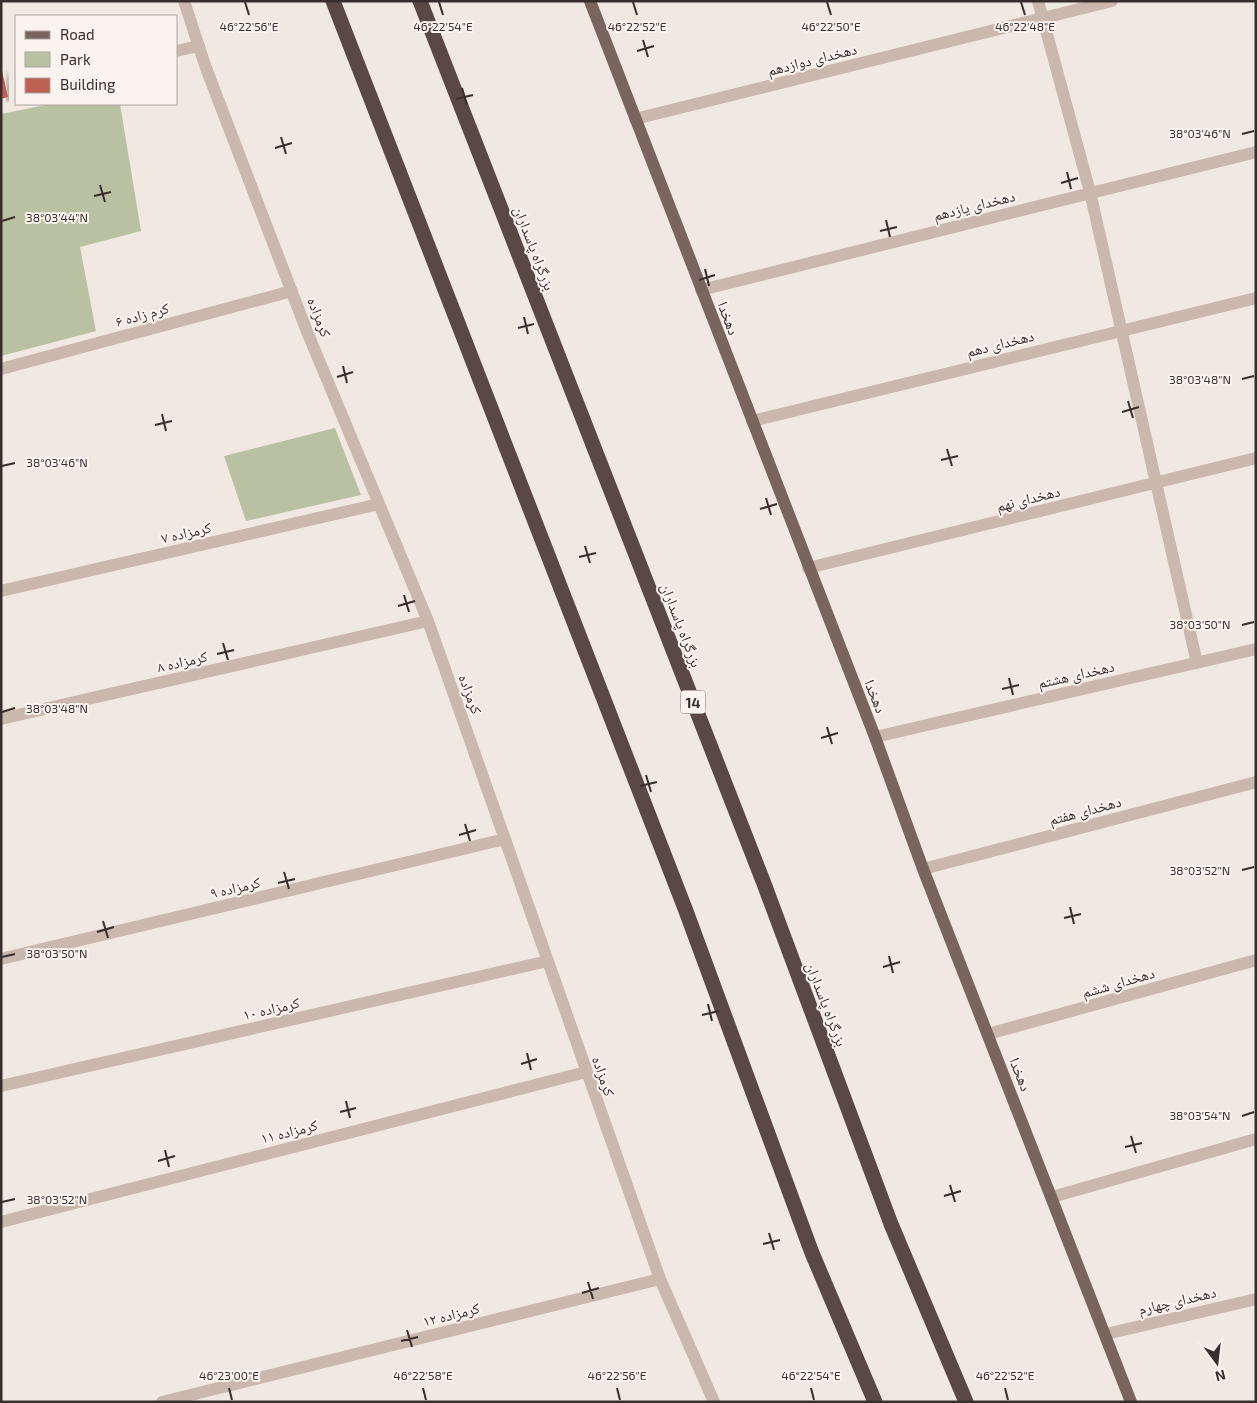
<svg xmlns="http://www.w3.org/2000/svg" width="1257" height="1403" font-family="'Exo 2','Noto Naskh Arabic',sans-serif">
<style>
.green{fill:#bac1a2}
.building{fill:#be6054;filter:url(#shadow)}
.lines{fill:none;stroke-linecap:round;stroke-linejoin:round}
.minor{stroke:#cab7ae;stroke-width:12}
.major{stroke:#7a645e;stroke-width:12}
.highway{stroke:#594844;stroke-width:15}
.ticks{fill:none;stroke:#392e2c;stroke-width:2}
.labels{text-anchor:middle;dominant-baseline:central;stroke-width:4;stroke-linejoin:round;paint-order:stroke}
.shield{fill:#faf3ee;stroke:#736966;stroke-width:1}
.shield-label{font-size:14px;font-weight:bold;fill:#392e2c}
.street-label{font-size:15px;fill:#392e2c;stroke:#faf3ee}
.ticks-label{font-size:12px;text-anchor:middle;fill:#392e2c;stroke:#faf3ee;stroke-width:4;stroke-linejoin:round;paint-order:stroke}
</style>
<defs>
<filter id="shadow"><feDropShadow dx="5.5" dy="3" stdDeviation="1" flood-color="#0004"/></filter>
</defs>
<rect width="100%" height="100%" fill="#f2e8e2"/>
<path class="green" d="M50,104H120L141,231L80,247L96,331L1,356V114Z
M335,428L361,495L246,521L224,456Z"/>
<path class="building" d="M1,66L8,97L1,99Z"/>
<g class="lines">
<path class="minor" d="M184,1L206,68L308,334L428,621L660,1279L714,1402
M1038,1L1090,192L1197,663
M176,51L199,46
M635,119L1112,1
M701,290L1256,152
M1,369L292,291
M752,421L1256,298
M808,568L1256,458
M1,591L379,504
M1,719L428,621
M875,737L1256,649
M923,869L1256,782
M1,959L505,839
M988,1034L1256,960
M1,1086L548,961
M1052,1197L1256,1139
M1,1222L586,1072
M1106,1334L1256,1299
M162,1402L660,1279"/>
<path class="major" d="M590,1L875,737L923,869L1131,1402"/>
<path class="highway" d="M333,1L686,911L812,1253L875,1402
M420,1L763,881L891,1224L966,1402"/>
</g>
<path class="ticks" d="M245,2L249,15M439,2L443,15M633,2L637,15M827,2L831,15M1021,2L1025,15M643,40L648,57M637,51L654,46M462,88L467,105M456,99L473,95M1242,134L1254,131M281,137L286,154M275,148L292,143M1067,172L1071,189M1061,183L1078,178M100,185L105,202M94,196L111,192M886,220L890,237M2,221L15,217M880,231L897,227M705,269L709,286M699,280L715,275M524,317L528,334M518,328L534,324M343,366L347,383M337,377L353,372M1242,379L1254,376M1128,401L1133,418M1122,412L1139,407M162,414L166,431M155,425L172,421M947,449L952,466M941,460L958,456M2,466L15,463M766,498L771,515M760,509L777,504M585,546L590,563M579,557L596,553M404,595L409,612M398,606L415,601M1242,625L1254,622M223,643L228,660M217,654L234,650M1009,678L1013,695M1002,689L1019,685M2,712L15,708M827,727L832,744M821,738L838,733M646,775L651,792M640,786L657,782M465,824L470,841M459,835L476,830M1242,870L1254,867M284,872L289,889M278,883L295,879M1070,907L1074,924M1064,918L1081,914M103,921L108,938M97,932L114,927M889,956L893,973M2,957L15,954M883,967L900,962M708,1004L712,1021M702,1015L719,1011M527,1053L531,1070M521,1064L537,1059M346,1101L350,1118M340,1112L356,1108M1242,1116L1254,1112M1131,1136L1136,1153M1125,1147L1142,1143M165,1150L169,1167M158,1161L175,1156M950,1185L955,1202M944,1196L961,1191M2,1202L15,1199M769,1233L774,1250M763,1244L780,1240M588,1282L593,1299M582,1293L599,1288M407,1330L412,1347M401,1341L418,1337M229,1388L232,1400M423,1388L426,1400M617,1388L620,1400M811,1388L814,1400M1005,1388L1008,1400"/>
<g class="labels">
<rect class="shield" x="680.5" y="690.5" width="25" height="23" rx="4"/>
<g class="shield-label">
<text x="693" y="702">14</text>
</g>
<g class="street-label">
<text transform="translate(812 59) rotate(-14)">دهخدای دوازدهم</text>
<text transform="translate(974 205) rotate(-14)">دهخدای یازدهم</text>
<text transform="translate(535 248) rotate(69)">بزرگراه پاسداران</text>
<text transform="translate(142 314) rotate(-15)">کرم زاده ۶</text>
<text transform="translate(320 317) rotate(69)">کرمزاده</text>
<text transform="translate(729 318) rotate(69)">دهخدا</text>
<text transform="translate(1000 343) rotate(-14)">دهخدای دهم</text>
<text transform="translate(1028 498) rotate(-14)">دهخدای نهم</text>
<text transform="translate(186 532) rotate(-13)">کرمزاده ٧</text>
<text transform="translate(682 625) rotate(69)">بزرگراه پاسداران</text>
<text transform="translate(182 661) rotate(-13)">کرمزاده ٨</text>
<text transform="translate(1076 674) rotate(-13)">دهخدای هشتم</text>
<text transform="translate(471 694) rotate(70)">کرمزاده</text>
<text transform="translate(876 696) rotate(68)">دهخدا</text>
<text transform="translate(1085 810) rotate(-15)">دهخدای هفتم</text>
<text transform="translate(235 887) rotate(-13)">کرمزاده ٩</text>
<text transform="translate(1118 982) rotate(-16)">دهخدای ششم</text>
<text transform="translate(827 1004) rotate(69)">بزرگراه پاسداران</text>
<text transform="translate(271 1008) rotate(-13)">کرمزاده ١٠</text>
<text transform="translate(1021 1074) rotate(68)">دهخدا</text>
<text transform="translate(604 1076) rotate(71)">کرمزاده</text>
<text transform="translate(289 1131) rotate(-14)">کرمزاده ١١</text>
<text transform="translate(1177 1300) rotate(-13)">دهخدای چهارم</text>
<text transform="translate(451 1314) rotate(-14)">کرمزاده ١٢</text>
</g>
</g>
<g class="ticks-label">
<text x="249" y="31">46°22'56"E</text>
<text x="443" y="31">46°22'54"E</text>
<text x="637" y="31">46°22'52"E</text>
<text x="831" y="31">46°22'50"E</text>
<text x="1025" y="31">46°22'48"E</text>
<text x="1200" y="138">38°03'46"N</text>
<text x="57" y="222">38°03'44"N</text>
<text x="1200" y="384">38°03'48"N</text>
<text x="57" y="467">38°03'46"N</text>
<text x="1200" y="629">38°03'50"N</text>
<text x="57" y="713">38°03'48"N</text>
<text x="1200" y="875">38°03'52"N</text>
<text x="57" y="958">38°03'50"N</text>
<text x="1200" y="1120">38°03'54"N</text>
<text x="57" y="1204">38°03'52"N</text>
<text x="229" y="1380">46°23'00"E</text>
<text x="423" y="1380">46°22'58"E</text>
<text x="617" y="1380">46°22'56"E</text>
<text x="811" y="1380">46°22'54"E</text>
<text x="1005" y="1380">46°22'52"E</text>
</g>
<rect width="1257" height="1403" fill="none" stroke="#392e2c" stroke-width="5"/>
<rect x="15" y="15" width="162" height="90" fill="#faf3ee" stroke="#ada4a0"/>
<rect x="25" y="31" width="25" height="8" fill="#7a645e" stroke="#ada4a0"/>
<text x="60" y="40" font-size="15" fill="#392e2c">Road</text>
<rect x="25" y="52" width="25" height="15" fill="#bac1a2" stroke="#ada4a0"/>
<text x="60" y="65" font-size="15" fill="#392e2c">Park</text>
<rect x="25" y="78" width="25" height="15" fill="#be6054" stroke="#ada4a0"/>
<text x="60" y="90" font-size="15" fill="#392e2c">Building</text>
<g transform="translate(1217 1363) rotate(165)" stroke="#faf3ee" stroke-width="4" paint-order="stroke">
<path d="M0-4L9 19L0 12L-9 19Z" fill="#392e2c"/>
<text y="-8" font-size="14" font-weight="bold" text-anchor="middle" fill="#392e2c">N</text>
</g>
</svg>
